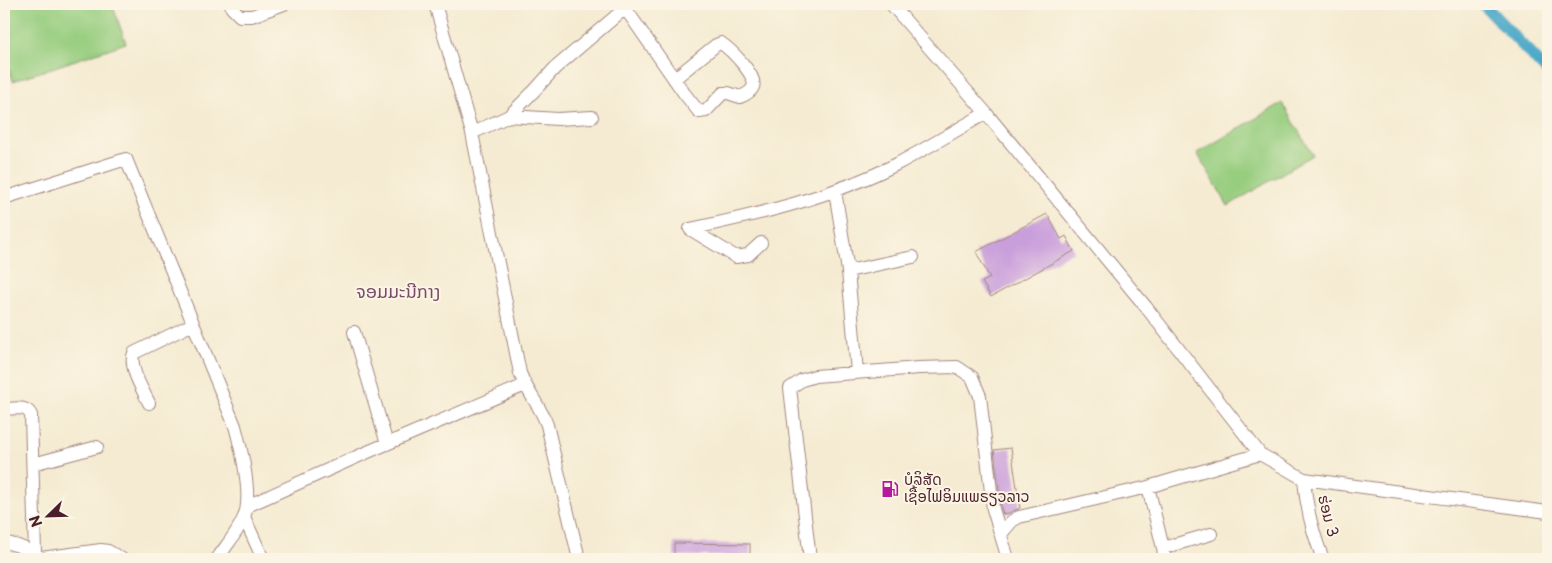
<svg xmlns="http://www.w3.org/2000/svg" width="1552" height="563" font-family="'Playpen Sans','Noto Sans Lao',sans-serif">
<rect width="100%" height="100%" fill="#fcf5e5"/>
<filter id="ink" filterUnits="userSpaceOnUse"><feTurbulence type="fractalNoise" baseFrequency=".02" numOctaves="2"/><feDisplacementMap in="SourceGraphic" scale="10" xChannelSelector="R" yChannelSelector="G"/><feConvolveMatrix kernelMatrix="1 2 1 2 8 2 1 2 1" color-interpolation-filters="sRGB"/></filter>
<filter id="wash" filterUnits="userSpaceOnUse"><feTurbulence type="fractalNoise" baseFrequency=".0096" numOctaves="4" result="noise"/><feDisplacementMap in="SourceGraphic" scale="20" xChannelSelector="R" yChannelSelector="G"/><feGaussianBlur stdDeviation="1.12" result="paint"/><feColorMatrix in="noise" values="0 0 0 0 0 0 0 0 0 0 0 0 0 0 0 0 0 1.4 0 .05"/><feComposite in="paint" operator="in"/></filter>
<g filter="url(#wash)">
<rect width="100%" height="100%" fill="#f5ebd2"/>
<path fill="#97cd7f" stroke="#707655" d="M4 4H112L126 43 13 81 4 53Z
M1282 103 1313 155 1228 206 1197 153Z"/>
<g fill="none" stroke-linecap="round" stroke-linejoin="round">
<path stroke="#49a7c8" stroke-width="12" d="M1483 4 1548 72"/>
</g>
<g id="blocks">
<path fill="#c99fdb" d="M1047 214 1061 239 1066 236 1074 251 991 297 982 282 990 278 976 252Z
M1011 448 1020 508 1009 513 1003 514 1001 507 994 450Z
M674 543 750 544V556H674Z"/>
</g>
</g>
<g filter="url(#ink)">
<use href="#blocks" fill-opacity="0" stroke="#a0857e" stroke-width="1"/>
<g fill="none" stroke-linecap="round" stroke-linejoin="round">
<g stroke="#a0857e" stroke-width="14">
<path id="minor" d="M231 4 232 8 240 16H252L284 4
M435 4 472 133 520 373C527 392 541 407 547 425L579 559
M891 4 986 113 1146 307 1260 454 1304 479 1548 512
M625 8 684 93 699 112 706 111 723 93H728L740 97C745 95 751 92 753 87 758 76 730 49 721 43L716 45 674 79
M509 116 558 119 592 117
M472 133 509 116 535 90 555 68 630 4
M835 191 848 271 857 372
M4 198 126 159 235 426C241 448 253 496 244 517 238 532 226 546 217 559
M690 229C761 214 832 197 897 164 927 148 957 130 986 113
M690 229 736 257 748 255 761 243
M848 271 913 257
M354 332 387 444
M149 403C143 390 128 367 134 353L193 324
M4 409C13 409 27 405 31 415L35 553
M33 464 97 447
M1304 479C1306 507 1313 534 1323 559
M1148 487 1163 548 1165 559
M247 506 370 451 525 385
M244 517 263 559
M1001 534 1012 521 1019 517 1148 487 1260 454
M4 542C17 545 31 550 41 558L101 550 108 551 122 559
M1163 548 1211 534
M810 559 790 388 802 380 815 376 919 368 957 367 972 377 980 396 993 509 1008 559"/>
</g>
<use href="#minor" stroke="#fff" stroke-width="12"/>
</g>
</g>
<defs>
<g id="fuel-bare" transform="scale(1.35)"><path d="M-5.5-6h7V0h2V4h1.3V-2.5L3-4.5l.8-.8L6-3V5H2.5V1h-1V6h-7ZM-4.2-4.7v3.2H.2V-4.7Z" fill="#b5179e" stroke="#fcf5e5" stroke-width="2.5" paint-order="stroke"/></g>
</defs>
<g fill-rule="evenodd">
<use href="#fuel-bare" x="890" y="489"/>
</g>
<g text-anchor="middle" stroke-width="4" stroke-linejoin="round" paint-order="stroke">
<g font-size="15" fill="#4a1f2b" stroke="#fcf5e5" text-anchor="start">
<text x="904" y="485">ບໍລິສັດ<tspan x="904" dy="17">ເຊື້ອໄຟອິມແພຣຽວລາວ</tspan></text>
</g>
<g font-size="15" fill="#4a1f2b" stroke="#fcf5e5">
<text transform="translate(1328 516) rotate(76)" y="5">ຮ່ອມ 3</text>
</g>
<g font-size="18" fill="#764c69" stroke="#fcf5e5">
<text x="398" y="298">ຈອມມະນີກາງ</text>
</g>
</g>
<rect width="1552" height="563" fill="none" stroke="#fcf5e5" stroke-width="20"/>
<g transform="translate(48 516) rotate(247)" stroke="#fcf5e5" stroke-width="4" paint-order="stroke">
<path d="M0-4L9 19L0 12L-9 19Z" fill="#4a1f2b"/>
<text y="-8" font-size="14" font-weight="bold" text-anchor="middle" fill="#4a1f2b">N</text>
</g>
</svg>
